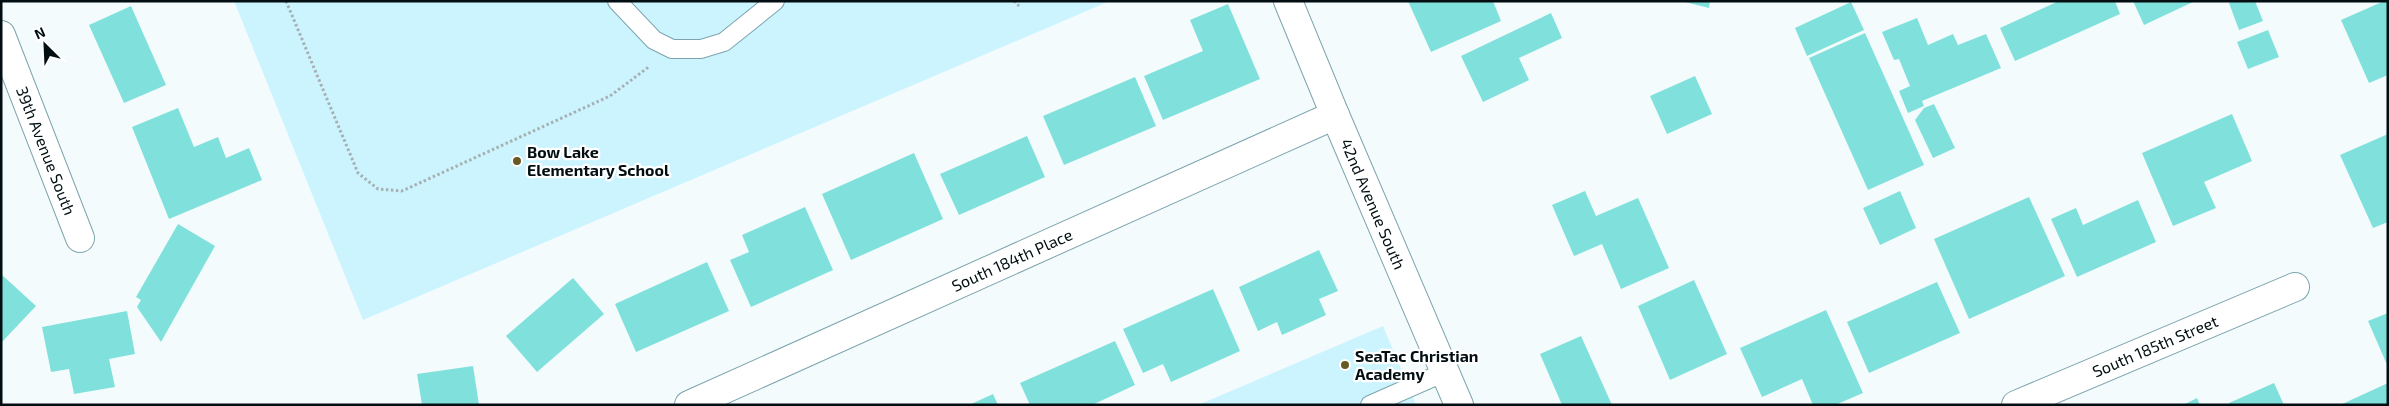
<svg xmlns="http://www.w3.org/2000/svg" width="2389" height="406" font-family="'Exo 2',sans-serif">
<rect width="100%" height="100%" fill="#f3fbfd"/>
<path fill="#ccf4ff" d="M234 1H1110L363 320Z
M1383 326 1416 405H1198Z"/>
<path fill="#80e1dc" d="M1408 1H1493L1501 21 1431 52Z
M1681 1H1710L1709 8Z
M2059 1H2115L2120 14 2015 61 2000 28Z
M2133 1H2195L2144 25Z
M2234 1H2255L2263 21 2239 30 2229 3Z
M2384 1H2388V75L2369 83 2341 20Z
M1851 2 1864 30 1807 56 1795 28Z
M1228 4 1260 79 1163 120 1144 76 1203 51 1190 20Z
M131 6 166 85 124 103 89 25Z
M1551 13 1562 38 1519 58 1529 80 1483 102 1461 56Z
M1917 18 1928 45 1953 34 1958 45 1986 34 2001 68 1922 101 1924 106 1908 113 1899 91 1910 86 1899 59 1894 60 1882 32Z
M2268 30 2279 57 2248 69 2237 42Z
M1865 33 1924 165 1868 190 1809 58Z
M1695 76 1712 114 1667 134 1650 96Z
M1135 77 1156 126 1064 165 1043 116Z
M1934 104 1955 148 1933 158 1915 120 1924 108Z
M178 108 194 147 218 137 226 158 249 148 262 180 169 219 132 127Z
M2232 114 2252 161 2204 182 2216 208 2173 226 2142 153Z
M2388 134V222L2373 228 2340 155Z
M1027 136 1045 177 959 215 940 174Z
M914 153 943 219 851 260 822 194Z
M1585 191 1596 216 1638 198 1669 268 1621 289 1602 244 1574 256 1552 205Z
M1900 191 1916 228 1880 245 1863 208Z
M2029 197 2065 276 1969 319 1934 239Z
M2138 200 2156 242 2077 277 2051 219 2076 208 2083 225Z
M805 207 833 270 751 307 730 260 749 252 742 235Z
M178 224 215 246 161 342 137 307 141 300 136 297Z
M1319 250 1338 291 1319 299 1326 315 1282 335 1277 322 1258 331 1239 287Z
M707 262 729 311 636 352 615 304Z
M1 274 36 306 1 343Z
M573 278 604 314 537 372 506 336Z
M1694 280 1727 354 1670 380 1638 306Z
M1937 282 1960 333 1869 373 1847 322Z
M1213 289 1240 351 1171 382 1163 364 1143 373 1123 329Z
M1826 310 1863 393 1835 405H1813L1802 379 1762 397 1740 348Z
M127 311 135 354 109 359 115 387 74 394 69 369 51 372 42 327Z
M2388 313V367L2368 321Z
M1581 336 1612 405H1562L1540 354Z
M1115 341 1135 385 1092 405H1030L1020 383Z
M473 366 479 405H422L417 374Z
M2274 383 2284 405H2229V403Z
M2388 383V405H2340Z
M993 394 998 405H969Z
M2197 398 2200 405H2183Z"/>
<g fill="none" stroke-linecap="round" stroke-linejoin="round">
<g stroke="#7da4ae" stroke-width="20">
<path id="lane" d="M617 1 654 40 672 49H701L724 42 775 1
M1370 405 1445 372"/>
</g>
<g stroke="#7da4ae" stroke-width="30">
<g id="street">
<path id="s1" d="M1288 1 1335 115 1459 405"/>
<path id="s2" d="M1 35 80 238"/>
<path id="s3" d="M689 405 1335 115"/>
<path id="s4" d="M2016 405 2295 287"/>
</g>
</g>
<path stroke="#a6b0b2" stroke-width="3" stroke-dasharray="2.5 2.5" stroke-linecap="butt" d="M286 1 358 173 378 189 402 191 610 96 650 66
M1014 1 1019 6"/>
<use href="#lane" stroke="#fff" stroke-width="18"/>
<use href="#street" stroke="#fff" stroke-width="28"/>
</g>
<g fill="#675a26" stroke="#fff" stroke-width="2">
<circle cx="517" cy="161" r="5"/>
<circle cx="1345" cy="365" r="5"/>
</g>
<g text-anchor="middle" stroke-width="4.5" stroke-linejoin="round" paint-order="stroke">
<g font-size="16" fill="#020e11" stroke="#fff">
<text dy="6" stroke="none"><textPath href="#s2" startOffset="124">39th Avenue South</textPath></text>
<text dy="6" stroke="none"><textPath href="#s1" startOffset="220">42nd Avenue South</textPath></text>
<text dy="6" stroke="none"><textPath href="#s3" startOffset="354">South 184th Place</textPath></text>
<text dy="6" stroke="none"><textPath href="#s4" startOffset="151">South 185th Street</textPath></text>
</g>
<g font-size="16" font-weight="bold" fill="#020e11" stroke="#fff" text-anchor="start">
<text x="527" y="158">Bow Lake<tspan x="527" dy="18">Elementary School</tspan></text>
<text x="1355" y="362">SeaTac Christian<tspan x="1355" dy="18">Academy</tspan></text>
</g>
</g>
<rect width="2389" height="406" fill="none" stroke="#020e11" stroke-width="5"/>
<g transform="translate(45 45) rotate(336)" stroke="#ffffff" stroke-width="4" paint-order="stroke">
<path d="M0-4L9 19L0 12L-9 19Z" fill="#020e11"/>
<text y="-8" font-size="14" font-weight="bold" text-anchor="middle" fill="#020e11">N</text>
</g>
</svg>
